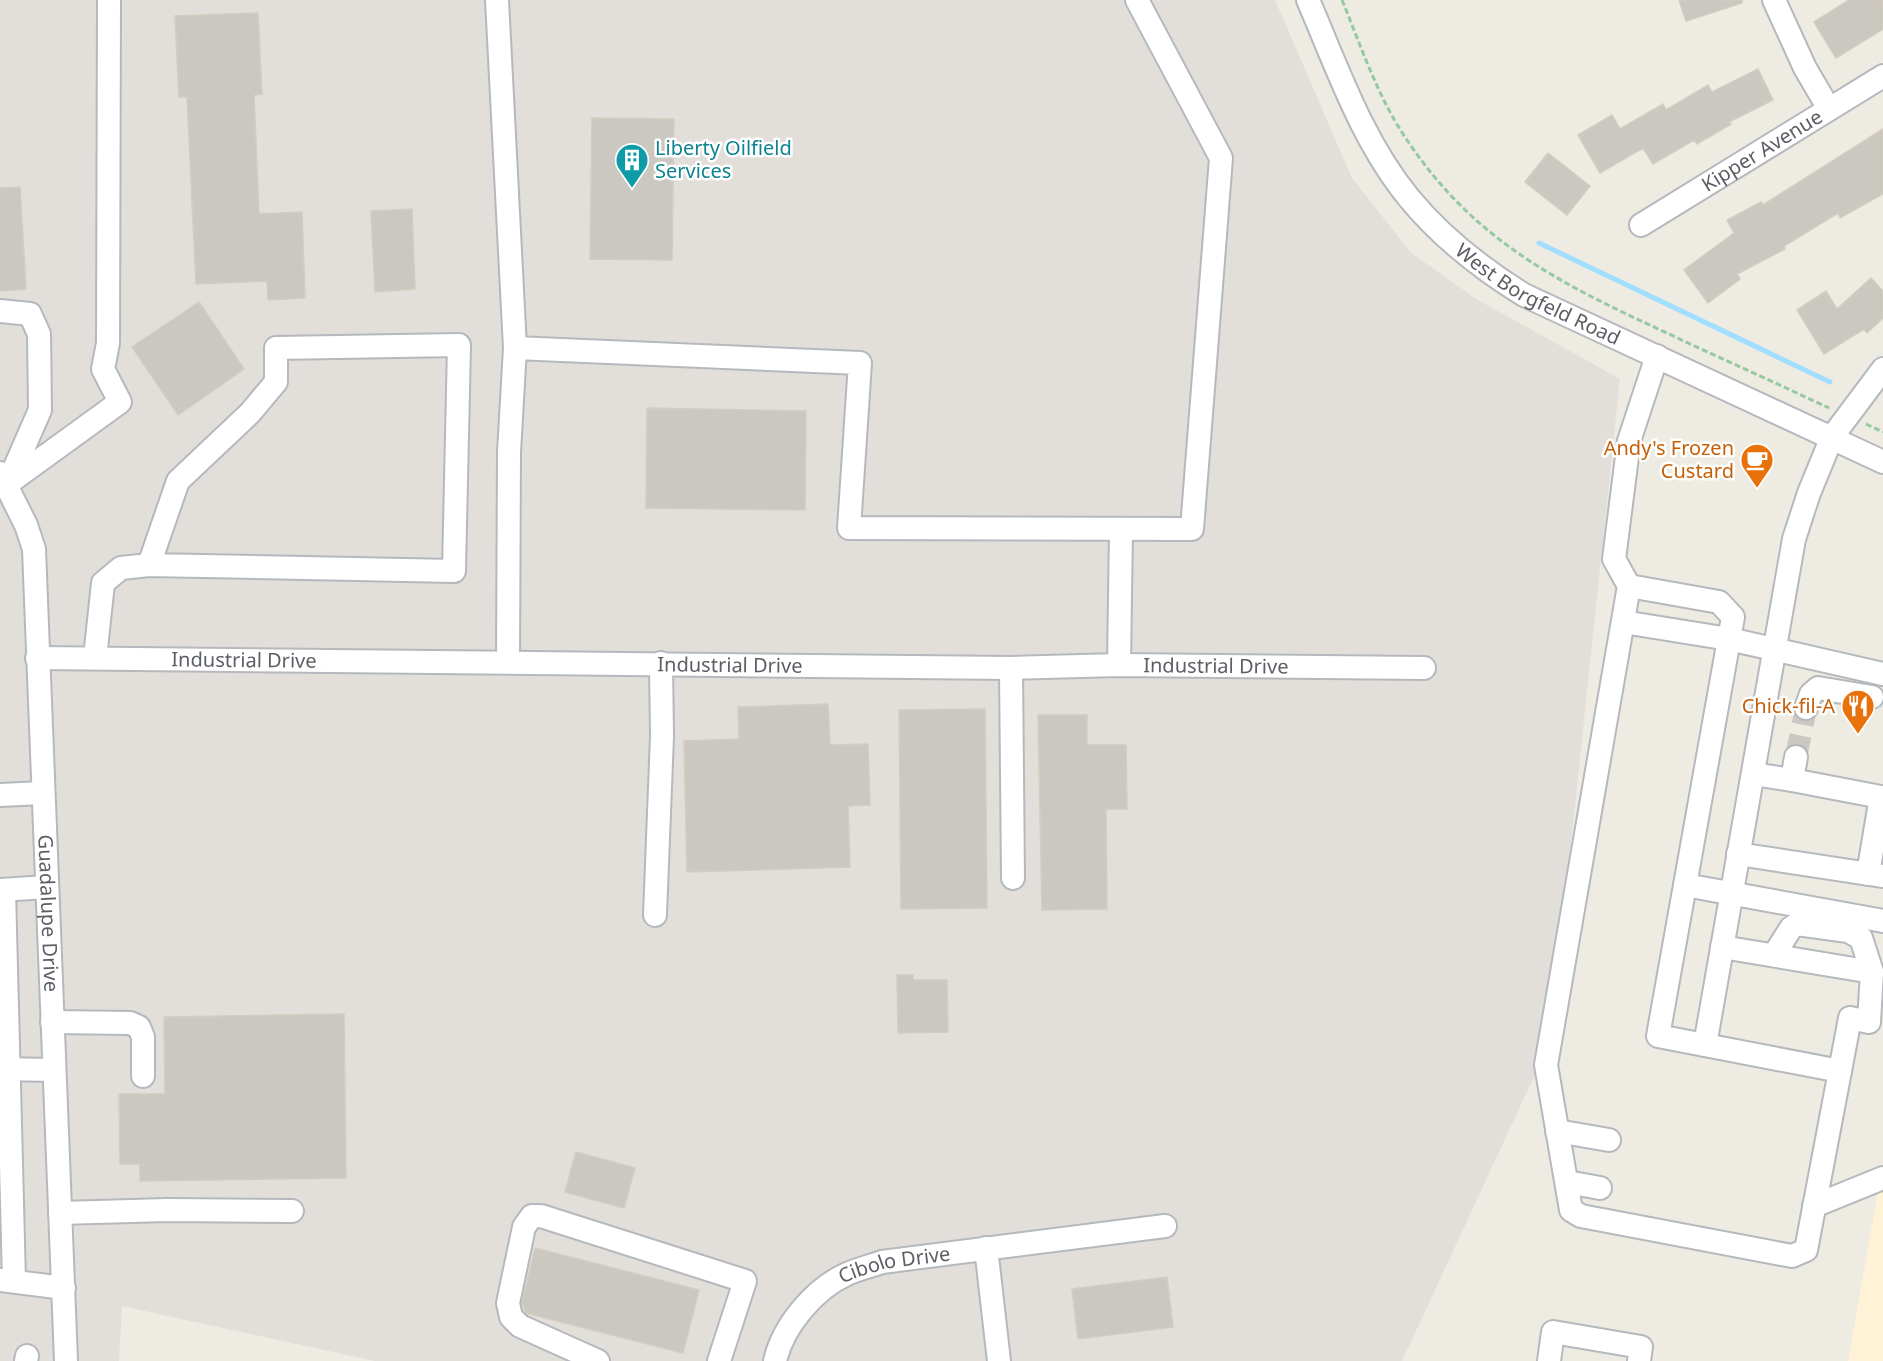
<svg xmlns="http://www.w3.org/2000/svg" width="1883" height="1361" font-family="'Noto Sans',sans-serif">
<rect width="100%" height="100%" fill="#eeebe2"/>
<path fill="#fff2d6" d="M1883 1163V1361H1848Z"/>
<path fill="#e2deda" d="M0 0H1275L1352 178 1411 253 1478 300 1620 379 1550 1042 1402 1361H375L122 1306 119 1361H0Z"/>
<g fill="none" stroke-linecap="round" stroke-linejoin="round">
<path stroke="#a1deff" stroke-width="5" d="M1539 243 1830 382"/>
</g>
<path fill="#cbc7c1" stroke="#d3ccc0" stroke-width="1.5" d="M1679 0H1742V3L1686 21Z
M1849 0H1883V29L1836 58 1814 22Z
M258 13 262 94 254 95 259 214 302 212 305 298 268 300 267 281 196 284 187 97H179L175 16Z
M1758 69 1773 100 1729 122 1731 124 1697 144 1694 140 1653 164 1643 148 1600 173 1578 135 1612 115 1620 129 1663 104 1666 110 1708 85 1712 92Z
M592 118 674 119 672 260 590 259Z
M1883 129V194L1840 218 1838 213 1784 246 1785 249 1737 274 1740 279 1708 303 1684 270 1734 233 1727 220 1761 202 1763 205Z
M1548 153 1590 186 1567 215 1525 182Z
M20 187 26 289 0 291V188Z
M412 209 415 289 375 292 371 211Z
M1871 278 1883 291V318L1867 333 1864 329 1824 354 1797 310 1826 291 1837 309Z
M199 302 244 369 178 415 132 347Z
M647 408 806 411 805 510 646 508Z
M828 704 830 745 868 744 870 805 848 806 850 867 687 872 684 741 739 739 738 707Z
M985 709 987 908 901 909 899 710Z
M1038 715H1087V745H1126L1127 809H1106L1107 909 1042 910Z
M897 975H913V980H947L948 1032 898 1033Z
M344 1014 346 1178 140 1181V1164H120L119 1094H165L164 1017Z
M576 1152 635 1168 624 1208 565 1192Z
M535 1248 699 1290 683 1353 526 1313 522 1303Z
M1167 1277 1173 1327 1078 1339 1072 1289Z"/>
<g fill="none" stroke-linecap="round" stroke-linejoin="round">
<path stroke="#c9c8c2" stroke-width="22" stroke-dasharray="22 11" stroke-linecap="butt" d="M1796 757 1806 708"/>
<g stroke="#b5b9bd" stroke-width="26">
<g id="minor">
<path d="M497 0 515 348"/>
<path id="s1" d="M1308 0C1337 67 1362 141 1409 198 1441 237 1482 269 1524 295L1883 462"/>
<path d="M1774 0 1805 68 1829 109"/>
<path id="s2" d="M1641 225 1883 76"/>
<path d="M0 311 30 314 39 334 40 410 8 483"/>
<path id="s3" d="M0 473 26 525 34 549 66 1361"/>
<path d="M7 484 120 402 103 369 108 343 109 0"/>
<path d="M1629 586 1719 602 1733 617 1658 1036 1840 1071 1806 1250 1792 1256 1581 1216 1571 1210 1546 1065 1629 586 1614 559 1629 441 1657 356"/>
<path d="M1623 622 1729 639 1883 674"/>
<path id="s4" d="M37 658 1011 668 1119 665 1424 668"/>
<path d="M95 658 103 583 121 568 149 565 454 571 459 345 276 348V382L250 413 178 481 149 565"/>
<path d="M508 661 509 452 515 348 860 363 849 528 1192 529 1221 158 1137 0"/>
<path d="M1119 665 1121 529"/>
<path d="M1011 668 1013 878"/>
<path d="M1806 708 1811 694 1818 688 1872 697"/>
<path d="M1753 774 1792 780 1796 757"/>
<path d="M1792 780 1881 797 1868 874"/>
<path d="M0 795 43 793"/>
<path d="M1738 854 1882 876"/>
<path d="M1685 885 1883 921"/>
<path d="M0 890 47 887"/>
<path d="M4 890 14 1281"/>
<path d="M655 915 662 736 661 663"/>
<path d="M1722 947 1872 972 1869 1022 1850 1018 1840 1071"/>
<path d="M1774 955 1791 928 1797 924 1848 931 1861 938 1872 972"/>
<path d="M52 1022 130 1023 139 1027 143 1037V1076"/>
<path d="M1705 1045 1794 539 1809 493 1832 437 1883 369"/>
<path d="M0 1069 54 1070"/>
<path d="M1557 1131 1609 1140"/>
<path d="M1567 1182 1600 1188"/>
<path d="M1814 1206 1883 1178"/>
<path d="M60 1213 167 1210 292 1211"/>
<path d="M986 1248 999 1361"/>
<path d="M0 1280 64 1288"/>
<path d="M26 1361 27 1356"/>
<path d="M598 1361 520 1326 511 1317 508 1303 524 1227 532 1216H541L745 1281 719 1361"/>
<path id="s5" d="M775 1361C783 1326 814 1289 847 1274 858 1269 871 1266 882 1262L1165 1226"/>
<path d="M1549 1361 1553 1332 1641 1347 1639 1361"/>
</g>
</g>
<path stroke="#96c9a0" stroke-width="3" stroke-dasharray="6 3" stroke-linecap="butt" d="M1342 0C1361 46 1378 98 1407 140 1475 242 1561 284 1669 334 1722 359 1776 383 1829 408
M1866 424 1883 432"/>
<use href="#minor" stroke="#fff" stroke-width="22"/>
</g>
<defs>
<g id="building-pin" transform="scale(1.725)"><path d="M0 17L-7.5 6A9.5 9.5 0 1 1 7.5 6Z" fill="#0f9aa8" stroke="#fff"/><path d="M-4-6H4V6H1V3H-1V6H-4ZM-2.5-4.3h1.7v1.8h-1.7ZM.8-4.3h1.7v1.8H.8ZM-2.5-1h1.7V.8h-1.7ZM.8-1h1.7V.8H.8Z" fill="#fff"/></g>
<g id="cafe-pin" transform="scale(1.725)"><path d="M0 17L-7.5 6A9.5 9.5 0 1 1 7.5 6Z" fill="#e8710a" stroke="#fff"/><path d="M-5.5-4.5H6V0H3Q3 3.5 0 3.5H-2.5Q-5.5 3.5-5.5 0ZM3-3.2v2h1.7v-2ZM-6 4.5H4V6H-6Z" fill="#fff"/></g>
<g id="restaurant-pin" transform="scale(1.725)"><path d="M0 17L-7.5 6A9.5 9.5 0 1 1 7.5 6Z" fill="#e8710a" stroke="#fff"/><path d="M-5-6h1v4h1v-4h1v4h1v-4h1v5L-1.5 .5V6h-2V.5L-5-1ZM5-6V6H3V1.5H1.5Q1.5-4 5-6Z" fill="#fff"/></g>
</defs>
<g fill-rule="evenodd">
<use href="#building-pin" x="632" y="160"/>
<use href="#cafe-pin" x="1757" y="460"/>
<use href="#restaurant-pin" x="1858" y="706"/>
</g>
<g text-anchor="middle" stroke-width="5" stroke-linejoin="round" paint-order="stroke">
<g font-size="20" fill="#0d838f" stroke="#fff" text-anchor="start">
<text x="655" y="155">Liberty Oilfield<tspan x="655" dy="23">Services</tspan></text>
</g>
<g font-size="20" fill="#5b5f64" stroke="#fff">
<text dy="7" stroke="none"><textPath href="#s2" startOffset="142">Kipper Avenue</textPath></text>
<text dy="7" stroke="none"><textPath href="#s1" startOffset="386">West Borgfeld Road</textPath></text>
<text dy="7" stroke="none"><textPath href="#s4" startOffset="207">Industrial Drive</textPath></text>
<text dy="7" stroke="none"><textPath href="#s4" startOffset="693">Industrial Drive</textPath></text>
<text dy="7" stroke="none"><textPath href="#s4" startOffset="1179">Industrial Drive</textPath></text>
<text dy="7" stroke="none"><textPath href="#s3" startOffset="448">Guadalupe Drive</textPath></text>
<text dy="7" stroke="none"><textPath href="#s5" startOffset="165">Cibolo Drive</textPath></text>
</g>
<g font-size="20" fill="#c56008" stroke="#fff" text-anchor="end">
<text x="1734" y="455">Andy's Frozen<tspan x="1734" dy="23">Custard</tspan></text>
<text x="1835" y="713">Chick-fil-A</text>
</g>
</g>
</svg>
